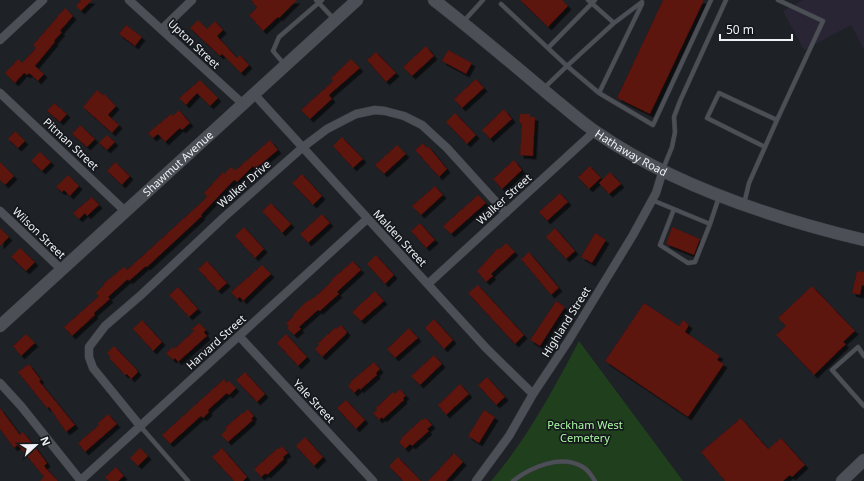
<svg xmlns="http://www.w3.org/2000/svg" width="864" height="481" font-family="'Noto Sans',sans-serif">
<defs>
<filter id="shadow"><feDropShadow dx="3.5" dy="3.5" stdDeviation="0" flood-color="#0009"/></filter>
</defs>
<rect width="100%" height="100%" fill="#1e2126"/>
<path fill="#292535" d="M803 0H864V49L851 25 804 50 783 11Z"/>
<path fill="#203f1d" d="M579 341 683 481H491C527 439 553 390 579 341Z"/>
<path fill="#5b120b" filter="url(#shadow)" d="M81 0H92L81 11 76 6Z
M251 0H297L279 18 278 17 263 31 249 15 257 8Z
M520 0H562L568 6 548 27Z
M663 0H704L650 114 617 98Z
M65 8 73 16 60 31 62 32 54 41 55 42 35 66 44 74 38 81 29 73 27 75 24 73 15 83 5 73 18 59 22 63 36 48 33 45Z
M198 20 207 29 215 21 223 30 217 36 237 58 240 55 249 65 241 73 222 54 220 56 190 28Z
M126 25 142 37 135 46 119 34Z
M426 46 434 56 412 76 403 67Z
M448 50 472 63 466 74 442 61Z
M376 52 396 73 386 82 367 60Z
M351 59 360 68 329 95 332 99 310 119 301 110 333 81 331 78Z
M476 79 484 88 462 108 454 99Z
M200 80 218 98 210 106 197 93 186 105 179 98Z
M97 90 103 95 104 94 116 106 108 115 119 125 112 133 83 107Z
M54 103 67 114 60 122 47 111Z
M504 109 512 119 490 139 482 130Z
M179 110 190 123 182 130 180 128 165 142 158 134 153 138 148 133 171 114 173 116Z
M455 113 476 135 467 144 446 122Z
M520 114H530V117H535L533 156 520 155 522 123H519Z
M80 125 95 139 87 147 72 134Z
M15 131 25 141 18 148 8 139Z
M107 135 115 142 107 150 99 143Z
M342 137 363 159 353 168 333 146Z
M270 140 278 150 255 169 253 166 237 182 234 180 201 215 202 216 147 267 146 266 129 281 128 279 108 297 110 299 94 313 95 315 72 336 64 327 99 296 96 293 104 285 103 284 124 267 127 270 205 199 207 196 204 193 223 172 224 174 231 167 234 170 237 169Z
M423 143 427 148 428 146 447 169 439 177 415 150Z
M397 145 406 154 384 174 375 165Z
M40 152 51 162 42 171 31 161Z
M514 160 522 170 502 189 493 179Z
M0 162 14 176 5 185 0 180Z
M115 162 130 176 122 185 107 171Z
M590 166 601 178 589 189 578 177Z
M610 172 621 184 609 194 599 183Z
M302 174 322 196 313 205 292 183Z
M68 175 79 186 70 196 64 190 62 192 56 187Z
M435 186 443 195 421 215 412 206Z
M560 193 568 202 547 221 539 212Z
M478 195 486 203 451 234 443 226Z
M92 197 99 205 87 216 85 213 79 219 73 213Z
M271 203 291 224 282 233 262 211Z
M322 214 330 223 308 243 300 234Z
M420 223 435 240 426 248 411 231Z
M244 227 264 249 255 258 235 236Z
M672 227 700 239 694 255 666 244Z
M0 228 9 237 0 246Z
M555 228 575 251 566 259 546 237Z
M595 233 606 240 592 263 581 257Z
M506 243 515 252 491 274 493 276 486 282 477 271 498 248 500 249Z
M20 248 35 262 26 271 11 257Z
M529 252 559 288 551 295 521 259Z
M376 255 394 275 385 284 367 264Z
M207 261 227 283 218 291 198 269Z
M353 261 361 270 337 292 339 294 332 300 320 311 318 310 299 327 301 329 294 335 287 328 289 326 286 323 294 316 293 315 306 302 315 297 332 281 331 280Z
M262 265 271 274 243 301 240 297 237 299 231 292Z
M857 271 864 272V286L862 285 860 295 852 293Z
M478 285 524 335 515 344 468 293Z
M812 286 855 331 843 342 846 344 814 375 776 335 786 326 778 318Z
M178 287 198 309 189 317 169 295Z
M375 291 384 301 361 321 352 312Z
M556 301 565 307 540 346 530 340Z
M644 303 679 326 683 320 689 325 685 332 720 356 717 360 724 364 688 417 605 361Z
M434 319 453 340 444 349 425 328Z
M142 320 162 342 153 351 133 329Z
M199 323 206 330 204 332 207 336 178 362 175 358 173 360 166 353 173 347 174 349 194 331 192 329Z
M341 325 347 332 345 335 322 357 315 349 319 345 318 343 335 328 336 329Z
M409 328 418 338 395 358 387 349Z
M26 334 35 343 21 356 13 346Z
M286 334 307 357 298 366 277 343Z
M114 346 136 369 138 372 131 379 127 374 125 375 109 358 111 357 107 353Z
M434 355 442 364 420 385 411 376Z
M374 362 380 369 376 373 377 375 360 390 359 388 354 393 348 386 351 383 350 382Z
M29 364 41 380 39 381 75 425 66 432 49 407 47 408 18 372Z
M245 372 265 394 257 402 236 380Z
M487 377 505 397 496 405 478 385Z
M224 379 226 383 229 381 236 388 229 395 227 393 208 410 209 412 203 418 201 416 170 444 162 435Z
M460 384 469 394 446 415 438 405Z
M400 389 406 396 403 398 404 400 383 419 382 417 379 420 373 413 377 410 376 408 393 392 395 394Z
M346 400 365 420 356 429 337 408Z
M0 408 20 435 23 432 33 444 47 463 44 466 58 481H40L44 477 18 445 14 448 0 429Z
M248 409 254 416 251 419 253 420 228 442 221 435 227 429 225 428 242 413 243 414Z
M484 410 495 417 479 443 468 436Z
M108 414 117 424 85 452 78 443 99 425 98 423Z
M426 418 432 425 427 429 429 431 412 446 410 444 405 449 399 442 402 439 401 438 422 419 423 420Z
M741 418 768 449 781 438 805 465 792 477 790 475 783 481H725L701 452Z
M305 437 323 457 314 466 296 446Z
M282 446 288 453 283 457 284 459 267 475 266 473 261 477 254 469 278 448 279 449Z
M140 448 148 456 138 466 130 458Z
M222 448 247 477 243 481H234L212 457Z
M454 453 463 462 446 481H428Z
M398 457 421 481H403L389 466Z
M116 467 124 476 118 481H109L105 477Z"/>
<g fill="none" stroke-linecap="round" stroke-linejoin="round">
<g stroke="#3b3d42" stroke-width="5">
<path id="lane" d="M316 0 335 20
M588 0 614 23
M501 4 567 66 614 23 642 2
M463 22 483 0
M548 48 595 0
M284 64 273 51 279 37 322 0
M543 89 567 66 599 93 642 4
M599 93 653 125 711 0
M777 120 823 21 778 0
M663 169 672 147 675 132 674 117 680 101 726 0
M652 200 710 224 719 197
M744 204 749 183 777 120 719 93 707 118 765 147
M674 209 660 245 688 263 695 262 710 224
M864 356 858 347 832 370 864 406
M141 427 188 481
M513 481C531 467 561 454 583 467 588 470 592 476 595 481"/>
</g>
<g stroke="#3b3d42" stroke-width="9">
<path id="street" d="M129 0 243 104
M162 29 192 0
M0 40 43 0
M0 93 126 212
M254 94 486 348 533 394
M0 211 62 270
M428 284 595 131
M239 336 373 481
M0 383 21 406 81 481
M141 427 93 368 89 357V347L105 326 141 295 223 218 303 147 327 129 356 114 375 110 385 111 404 116 422 125 447 148 506 213
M80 481 367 219
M476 481 509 436 533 394 569 340 633 235 656 193 663 170"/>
</g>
<g stroke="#3b3d42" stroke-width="13">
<g id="secondary">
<path id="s1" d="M434 0C474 31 514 65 553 98 567 109 581 122 596 132 674 186 772 218 864 240"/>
<path id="s2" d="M0 326 357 0"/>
<path d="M842 481 864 460"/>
</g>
</g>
<use href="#lane" stroke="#4c5056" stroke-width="4"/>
<use href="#street" stroke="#4c5056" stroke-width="8"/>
<use href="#secondary" stroke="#4c5056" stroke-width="12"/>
</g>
<g text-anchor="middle" stroke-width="3.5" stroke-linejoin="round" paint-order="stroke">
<g font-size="11" fill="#eff1f5" stroke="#15181c">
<text transform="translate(194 44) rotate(43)" y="4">Upton Street</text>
<text transform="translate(71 144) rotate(43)" y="4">Pitman Street</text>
<text dy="4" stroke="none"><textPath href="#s1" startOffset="250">Hathaway Road</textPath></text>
<text dy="4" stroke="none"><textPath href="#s2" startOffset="241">Shawmut Avenue</textPath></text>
<text transform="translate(244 184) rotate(-41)" y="4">Walker Drive</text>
<text transform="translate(504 199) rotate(-42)" y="4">Walker Street</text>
<text transform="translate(39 233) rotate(44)" y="4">Wilson Street</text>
<text transform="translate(400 238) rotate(47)" y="4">Malden Street</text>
<text transform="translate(566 322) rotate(-58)" y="4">Highland Street</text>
<text transform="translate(216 342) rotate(-42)" y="4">Harvard Street</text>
<text transform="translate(314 401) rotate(47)" y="4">Yale Street</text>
</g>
<g font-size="11" fill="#aaf7a2" stroke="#15181c">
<text x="585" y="429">Peckham West<tspan x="585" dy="13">Cemetery</tspan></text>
</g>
</g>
<g transform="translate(36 445) rotate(68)" stroke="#15181c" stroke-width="3" paint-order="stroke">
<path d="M0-3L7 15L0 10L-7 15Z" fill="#eff1f5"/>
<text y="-6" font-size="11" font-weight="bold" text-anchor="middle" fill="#eff1f5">N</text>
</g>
<path d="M720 34v6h72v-6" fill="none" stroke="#eff1f5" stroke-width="2"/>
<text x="726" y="34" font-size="12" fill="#eff1f5" stroke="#15181c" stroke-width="3" paint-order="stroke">50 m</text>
</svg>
